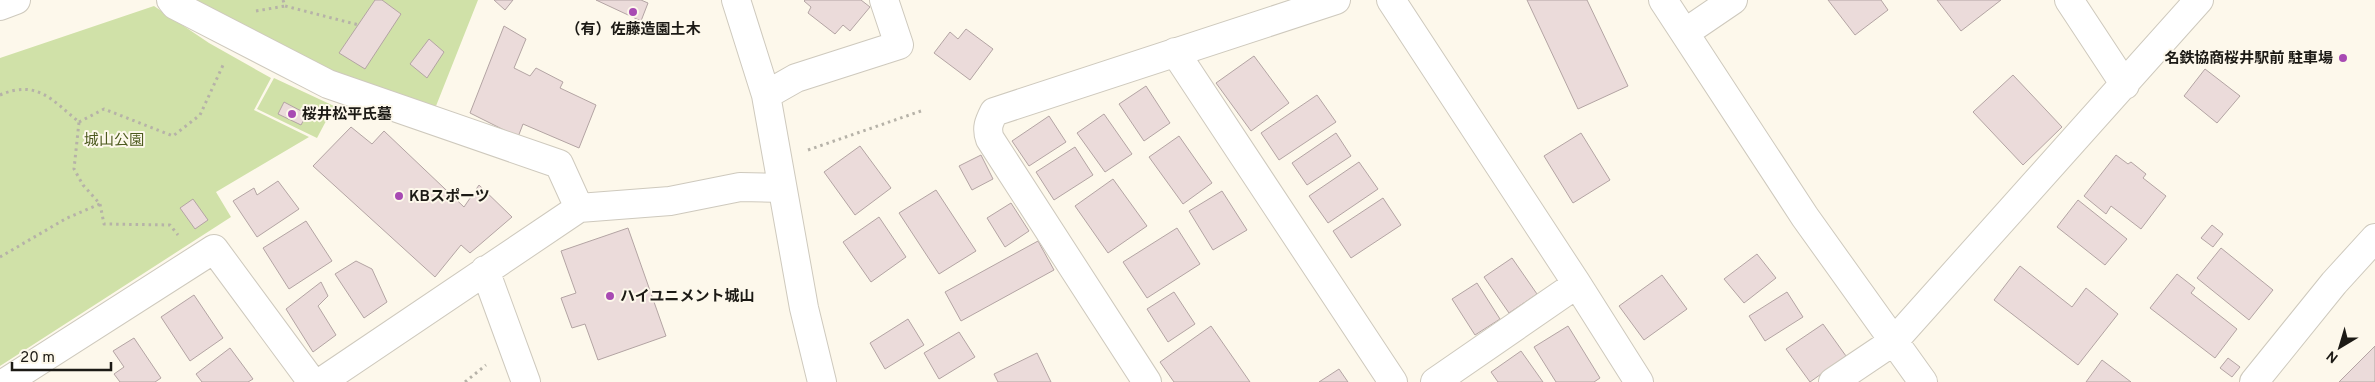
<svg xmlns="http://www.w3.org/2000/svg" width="2375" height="382" font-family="Overpass,'Noto Sans JP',sans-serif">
<rect width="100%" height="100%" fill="#fdf8eb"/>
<path fill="#d0e1a8" d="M195 0H478L436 106 341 79Z
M154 6 209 43 271 78 254 110 309 137 216 192 231 217 0 366V58Z
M274 78 334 106 317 138 257 109Z"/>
<path fill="#ebdbda" stroke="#b3a4a3" d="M375 0H382L401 14 365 69 339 53Z
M494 0H513L505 10Z
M596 0H641L648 3 641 21Z
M805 0H861L870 7 850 31 843 25 835 34 808 13 811 7 804 1Z
M1527 0H1587L1628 86 1578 109Z
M1828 0H1881L1888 10 1855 35Z
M1937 0H2001L1961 31Z
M504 26 526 39 514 68 530 76 536 68 563 82 560 88 596 105 579 148 523 124 518 137 470 113Z
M966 29 993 49 970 80 934 53 950 32 958 39Z
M429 39 444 52 427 78 410 64Z
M1254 56 1289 103 1251 131 1216 83Z
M2205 69 2240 96 2217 123 2184 96Z
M2013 75 2062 127 2023 165 1973 112Z
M1146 86 1170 123 1144 141 1119 104Z
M1317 95 1336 122 1279 160 1261 133Z
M284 102 307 114 301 125 278 114Z
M1104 114 1132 154 1105 172 1077 133Z
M1049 116 1066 142 1029 166 1012 141Z
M351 127 372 144 384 131 464 207 479 185 512 217 470 253 461 245 435 277 313 166Z
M1336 133 1351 156 1307 185 1292 163Z
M1581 133 1610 180 1573 203 1544 156Z
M1179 136 1212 183 1183 204 1149 157Z
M860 146 891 188 855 215 824 172Z
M1075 147 1093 175 1054 200 1036 172Z
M981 155 993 179 972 190 959 166Z
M2116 155 2128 164 2131 162 2146 174 2143 178 2166 196 2141 229 2111 206 2106 214 2084 196Z
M1359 162 1378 189 1328 223 1309 196Z
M1113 179 1147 226 1108 253 1075 206Z
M278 181 299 209 257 237 233 201 254 188 257 195Z
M936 190 976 251 939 274 899 213Z
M1222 191 1247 230 1213 250 1189 211Z
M1383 198 1401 225 1351 258 1333 231Z
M193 199 208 220 195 229 180 208Z
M2078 200 2127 239 2105 265 2057 227Z
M1011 203 1029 231 1005 247 987 218Z
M879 217 906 257 871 282 843 242Z
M306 221 332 261 289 289 263 248Z
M2212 225 2223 234 2213 247 2201 238Z
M628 228 666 336 598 360 585 324 572 328 561 298 576 293 561 251Z
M1177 228 1200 264 1147 298 1123 262Z
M1038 241 1054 270 961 321 945 292Z
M2221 248 2273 290 2249 320 2197 278Z
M1757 254 1776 278 1744 303 1724 279Z
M1512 258 1537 294 1509 313 1484 277Z
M356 261 372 269 387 302 364 318 335 274Z
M2020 266 2072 307 2086 288 2118 314 2078 365 1994 300Z
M2177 274 2195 288 2191 293 2237 329 2215 358 2150 308Z
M1662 275 1687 309 1644 340 1619 306Z
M321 282 328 296 318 306 336 335 313 352 286 309Z
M1477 283 1500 319 1475 335 1452 299Z
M1174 292 1195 324 1168 342 1147 309Z
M1787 292 1803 317 1765 341 1749 316Z
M194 295 223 338 190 361 161 317Z
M908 319 924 345 885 369 870 343Z
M1823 324 1846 356 1810 382 1786 349Z
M1211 326 1250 382H1174L1160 362Z
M1568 326 1600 378 1594 382H1556L1534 347Z
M959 332 975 357 939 379 924 353Z
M134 338 161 378 155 382H120L114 374 124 367 113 351Z
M2375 346V382H2339Z
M230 348 253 379 248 382H202L196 374Z
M1521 351 1543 382H1498L1491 372Z
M1037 353 1051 382H998L994 374Z
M2228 358 2240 367 2232 377 2220 368Z
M2102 360 2131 382H2086Z
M1339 369 1348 382H1319Z"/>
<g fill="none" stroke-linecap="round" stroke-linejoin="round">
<g stroke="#cec9bd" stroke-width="30">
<path id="minor" d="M171 0 175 5 328 84 559 164 579 208
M736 0 766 95 804 308 822 382
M1391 0 1577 284 1435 382
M1663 0 1805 217 1923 382
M2069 0 2125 85
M1686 32 1733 0
M1175 52 1393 382
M766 95 796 78 899 45 884 0
M485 270 526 382
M1577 284 1639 382
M6 382 214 249 312 382
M321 382 579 208 670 201 740 187 782 188
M1147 382 990 139C986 128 989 122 994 112L1336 0
M1833 382 1894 341 2199 0
M2254 382 2334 283 2375 238"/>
</g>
<g stroke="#cec9bd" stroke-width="30">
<path id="major" d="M0 6 16 0"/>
</g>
<path stroke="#b6b2a8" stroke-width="3" stroke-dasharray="2.5 4" stroke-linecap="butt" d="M283 0 285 6 359 25
M256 11 285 6
M0 95C37 79 52 100 79 122
M79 122 104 109 173 136 200 115 224 63
M808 150 921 111
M100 204 104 224 170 225 178 235
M0 257 67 218 100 204 83 185 74 169 79 122
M465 382 486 365"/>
<use href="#minor" stroke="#fff" stroke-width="28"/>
<use href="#major" stroke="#fff" stroke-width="28"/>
</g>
<g fill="#a84ab3" stroke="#fdf8eb" stroke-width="2">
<circle cx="633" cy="12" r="5"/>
<circle cx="2343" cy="58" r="5"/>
<circle cx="292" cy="114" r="5"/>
<circle cx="399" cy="196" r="5"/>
<circle cx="610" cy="296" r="5"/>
</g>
<g text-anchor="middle" stroke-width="4" stroke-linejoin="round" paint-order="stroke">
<g font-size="15" font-weight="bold" fill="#1c1a15" stroke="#fdf8eb" text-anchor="start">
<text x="633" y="34" text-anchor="middle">（有）佐藤造園土木</text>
<text x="2333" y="63" text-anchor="end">名鉄協商桜井駅前 駐車場</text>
<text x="302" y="119">桜井松平氏墓</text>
<text x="409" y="201">KBスポーツ</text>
<text x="620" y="301">ハイユニメント城山</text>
</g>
<g font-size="15" fill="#4d5a1f" stroke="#fdf8eb">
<text x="114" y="145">城山公園</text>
</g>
</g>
<g transform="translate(2340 347) rotate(218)" stroke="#fdf8eb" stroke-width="4" paint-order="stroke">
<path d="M0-4L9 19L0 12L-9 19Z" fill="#1c1a15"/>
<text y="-8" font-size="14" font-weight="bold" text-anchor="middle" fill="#1c1a15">N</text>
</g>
<path d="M12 362v8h99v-8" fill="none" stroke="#1c1a15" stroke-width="2.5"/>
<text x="20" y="362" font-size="15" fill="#1c1a15" stroke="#fdf8eb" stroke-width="4" paint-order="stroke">20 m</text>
</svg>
